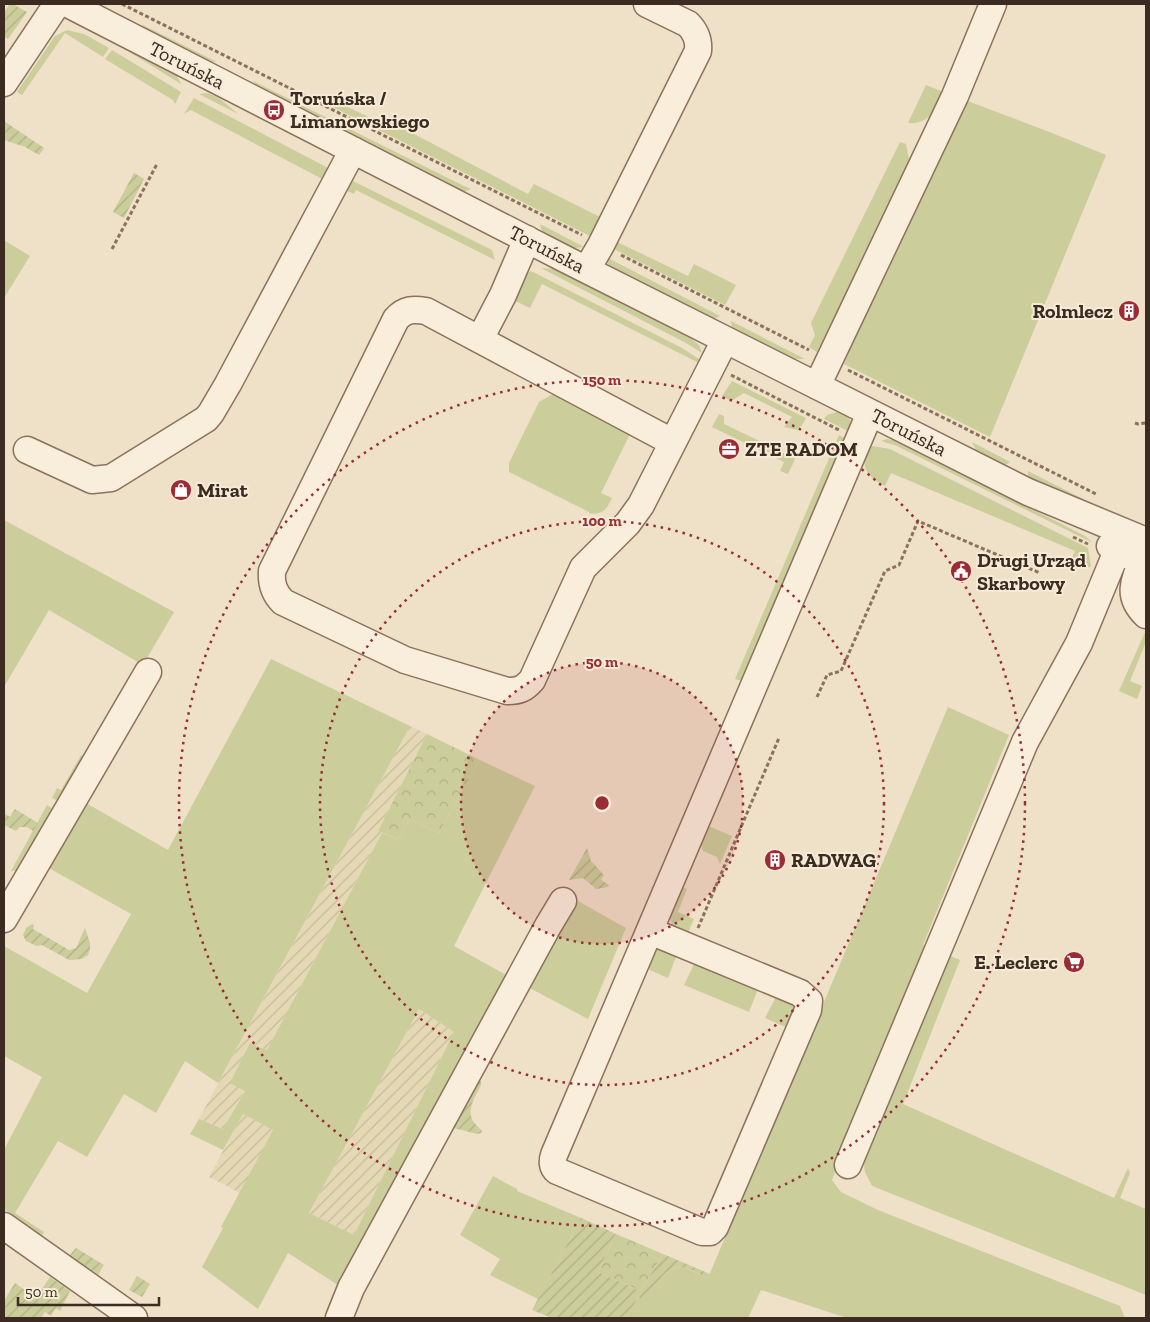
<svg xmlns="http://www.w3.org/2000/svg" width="1150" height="1322" font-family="'Zilla Slab',serif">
<defs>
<pattern id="farmland-furrows" width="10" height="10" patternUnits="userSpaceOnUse" patternTransform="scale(1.25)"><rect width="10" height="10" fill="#e5d9b5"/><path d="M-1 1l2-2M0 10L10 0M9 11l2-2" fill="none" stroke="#c5ba9b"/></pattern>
<pattern id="forest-crowns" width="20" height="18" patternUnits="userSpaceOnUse" patternTransform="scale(1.25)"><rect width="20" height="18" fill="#cbcd9b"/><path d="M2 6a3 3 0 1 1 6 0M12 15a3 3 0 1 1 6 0" fill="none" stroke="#afb085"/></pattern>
<pattern id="garden-furrows" width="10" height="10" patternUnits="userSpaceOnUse" patternTransform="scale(1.25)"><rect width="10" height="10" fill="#cbcd9b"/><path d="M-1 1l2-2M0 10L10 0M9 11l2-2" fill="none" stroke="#afb085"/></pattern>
</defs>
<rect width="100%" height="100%" fill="#efe0c8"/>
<path fill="url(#farmland-furrows)" d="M410 726 427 734 378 831 382 833 267 1050 250 1043 245 1090 223 1129 199 1119Z
M419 1009 454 1032 354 1235 309 1213Z
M243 1114 273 1130 240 1193 209 1177Z"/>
<path fill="#cbcd9b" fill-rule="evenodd" d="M143 25 217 62 206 61 142 28Z
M67 30 84 34 109 48 103 57 65 33 22 95 17 92 55 36Z
M118 45 174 73 177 76 181 84Z
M112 50 181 92 175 104 173 100 105 59Z
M253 81 464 186 471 189 463 192 259 88Z
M926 85 946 93C937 108 929 125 908 123Z
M208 93 219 98 238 114 199 94Z
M194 98 332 170 326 181 191 110 184 114Z
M333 100 377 121 380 116 528 194 534 184 604 219 594 238 329 105Z
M965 100 1052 133 1106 155 990 437 844 364 855 337 947 146Z
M900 142 906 144 909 159 902 182 817 352 809 347 815 335 811 323Z
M349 179 492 250 495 260 356 190 354 194 341 188Z
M540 224 584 247 574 248 542 232Z
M4 240 30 256 4 298Z
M613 240 688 276 694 264 736 285 725 305 610 247Z
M606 257 720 316 714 319 610 266 606 261Z
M541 268 554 269 688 336 699 345 702 353 686 343Z
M531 271 682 348 702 361 701 364 542 284 530 308 511 299 525 275Z
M731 321 805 359H797L788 356 732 328Z
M732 381 806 418 802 425 797 430 784 427 792 417 744 393 731 401 722 396Z
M551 395H559L630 434 601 493 612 498C607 509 602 516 589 513V512L509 472V463L539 402Z
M837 412C849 413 852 421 852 433L824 419 827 415Z
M719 414 724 416V424L786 454V444C802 451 794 461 788 474L780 471 784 462 712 427Z
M839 435 848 440 745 682 735 679Z
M887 439 899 441 1085 536 1093 543 897 446 881 441Z
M972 442 1010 462 1004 466 977 452Z
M872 446 890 449 1088 548 1091 567C1083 567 1076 571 1069 564L1075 551 891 473 885 486C868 478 855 462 872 446Z
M1028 471 1099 507 1146 528 1028 478Z
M4 520 174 612 143 665 49 610 4 687Z
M1146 630V642L1130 681 1142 686 1137 699 1119 691Z
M271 659 410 726 218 1083 185 1061 156 1113 124 1094 87 1157 58 1141 15 1213 44 1232 42 1236 4 1209V1150L42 1077 4 1056V946L87 993 131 914 47 867 79 799 168 850Z
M948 707 1009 735 923 945 929 947 854 1122 832 1180 841 1192 878 1210 1120 1306 1125 1318H847L761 1290 748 1318H627L638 1297 645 1299C654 1288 668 1263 685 1268 693 1271 700 1275 708 1278Z
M81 755 83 758 63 803 52 798 57 788 61 790Z
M480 760 535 786 454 946 508 976 331 1318 324 1317 332 1296 338 1285 288 1253 258 1309 202 1267 223 1228 221 1227 273 1130 243 1114 223 1150 190 1134 199 1119 223 1129 245 1091 230 1083 250 1043 267 1050 382 833 398 839 410 819 439 833ZM419 1009 454 1032 354 1235 309 1213Z
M47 805 57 812 19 871H11Z
M706 825 732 836 720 864 717 857 703 851 700 842Z
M681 886 687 889 678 912 694 919 686 937 674 928 668 914Z
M578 901 626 928 588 1019 526 986 553 936Z
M653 946 676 953V957L668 978 643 967Z
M945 954 960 960 903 1104 1114 1198 1128 1168 1130 1173 1120 1198 1146 1209V1295L872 1186 865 1172 863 1159Z
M695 962 758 989 749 1012 684 985Z
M776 997 797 1004 790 1029 765 1018Z
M493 1176 517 1189V1191L581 1218 538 1299 490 1275 500 1259 460 1235Z"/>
<path fill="url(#forest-crowns)" d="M427 734 480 760 439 833 410 819 398 839 378 831Z
M616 1234 663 1254 641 1291 598 1272Z"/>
<path fill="url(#garden-furrows)" d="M10 4H13L27 12 8 39 4 37V12Z
M4 121 44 148 39 155 25 147 4 140Z
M134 173 144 179 124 218 113 212Z
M15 809 38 823 33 831 27 827H20L16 831 4 825V813L10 817Z
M587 848 591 861 604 875 601 880 609 885 608 887 596 889 583 878 569 880Z
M32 924 34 925 33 929 69 950 76 948 85 928 90 943V949L88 955 82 959 69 960 42 945 37 946 26 941 23 935 26 928Z
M476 1077 481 1082V1085C476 1096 466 1109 473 1121 475 1125 480 1128 482 1131L481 1133 477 1134 450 1127Z
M581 1218 616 1234 598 1272 641 1291 663 1254 710 1274 708 1278C700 1275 693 1270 685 1268 667 1263 654 1288 645 1300L638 1297 627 1318H552L532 1310Z
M76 1248 104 1265 98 1275 70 1255Z
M137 1276 150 1284 142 1297 129 1290Z
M50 1277 70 1291 60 1311 56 1308 51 1316 45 1312 41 1318H4V1301L15 1283 36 1298Z"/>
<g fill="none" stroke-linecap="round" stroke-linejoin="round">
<g stroke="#8b725c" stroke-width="29">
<path id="minor" d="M68 4 567 260 1028 492 1146 541
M4 83 57 4
M587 269 601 245 698 51C699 40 696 32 688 24L647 4
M480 339 503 295 527 239
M817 386 955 96 993 4
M672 442 426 311C413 309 405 309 396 319L272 571C271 584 274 593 283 602L405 660 507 691C519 691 524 689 532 680L583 568 628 523 641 505 725 340
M27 450 92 480 111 478 206 419 211 413 228 384 353 150
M1110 546 1146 564
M1146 553C1136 577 1124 594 1146 615
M4 919 148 672
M650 931 800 993 809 1001 808 1010 715 1227 710 1232H702L557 1171C552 1167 552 1161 554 1155L870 413
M848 1165 1025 742 1079 643 1117 551 1125 543H1146
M4 1226 134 1318
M339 1318 351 1288 548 926 563 901"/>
</g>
<path stroke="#8b725c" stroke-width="3" stroke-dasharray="4 2.5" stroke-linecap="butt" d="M122 4 582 235
M112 249 157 164
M621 255 809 350
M848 370 1098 495
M731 375 839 430
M1135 423 1138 424 1146 423
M1073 537 1088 544
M817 697 827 675 841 671 885 571 899 565 918 521 1040 573
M698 928 779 738"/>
<use href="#minor" stroke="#f9eedb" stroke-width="26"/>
</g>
<circle cx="602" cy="803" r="141" fill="#9a2c35" fill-opacity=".12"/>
<g fill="none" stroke="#9a2c35" stroke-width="2.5" stroke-dasharray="2.5 5">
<circle cx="602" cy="803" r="141"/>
<circle cx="602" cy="803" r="282"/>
<circle cx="602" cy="803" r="423"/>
</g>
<defs>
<g id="bus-disc" transform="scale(1.125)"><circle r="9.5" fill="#9a2c35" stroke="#f6ebd7"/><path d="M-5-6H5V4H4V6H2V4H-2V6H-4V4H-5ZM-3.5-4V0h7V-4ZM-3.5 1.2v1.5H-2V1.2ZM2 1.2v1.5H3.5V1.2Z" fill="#fff"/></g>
<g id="building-disc" transform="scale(1.125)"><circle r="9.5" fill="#9a2c35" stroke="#f6ebd7"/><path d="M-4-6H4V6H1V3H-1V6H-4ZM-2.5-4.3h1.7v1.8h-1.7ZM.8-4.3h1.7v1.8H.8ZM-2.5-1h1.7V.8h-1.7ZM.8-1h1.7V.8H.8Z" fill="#fff"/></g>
<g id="office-disc" transform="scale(1.125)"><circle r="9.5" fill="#9a2c35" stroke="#f6ebd7"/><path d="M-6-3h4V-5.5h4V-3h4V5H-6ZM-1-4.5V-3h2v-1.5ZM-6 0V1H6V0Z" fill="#fff"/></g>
<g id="shop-disc" transform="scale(1.125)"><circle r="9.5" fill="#9a2c35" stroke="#f6ebd7"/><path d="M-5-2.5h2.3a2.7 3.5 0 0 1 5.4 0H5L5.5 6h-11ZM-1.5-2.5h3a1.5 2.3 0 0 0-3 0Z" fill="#fff"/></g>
<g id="civic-disc" transform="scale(1.125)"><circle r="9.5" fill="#9a2c35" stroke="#f6ebd7"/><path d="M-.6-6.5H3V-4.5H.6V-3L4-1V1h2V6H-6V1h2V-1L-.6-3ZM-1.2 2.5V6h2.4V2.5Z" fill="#fff"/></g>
<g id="supermarket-disc" transform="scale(1.125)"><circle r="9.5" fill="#9a2c35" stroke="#f6ebd7"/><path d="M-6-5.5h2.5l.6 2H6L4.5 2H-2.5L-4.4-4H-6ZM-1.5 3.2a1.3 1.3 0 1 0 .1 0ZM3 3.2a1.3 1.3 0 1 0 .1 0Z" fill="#fff"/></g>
</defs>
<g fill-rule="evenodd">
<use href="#bus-disc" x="274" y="110"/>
<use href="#building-disc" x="1129" y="311"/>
<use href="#office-disc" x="729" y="449"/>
<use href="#shop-disc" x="181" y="490"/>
<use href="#civic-disc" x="961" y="571"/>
<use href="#building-disc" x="775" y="860"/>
<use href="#supermarket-disc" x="1074" y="962"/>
</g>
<g text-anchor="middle" stroke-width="4" stroke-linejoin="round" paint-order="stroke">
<g font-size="20" fill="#3b2b20" stroke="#f6ebd7">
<text transform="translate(187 65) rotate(27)" y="7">Toruńska</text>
<text transform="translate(547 249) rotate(27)" y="7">Toruńska</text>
<text transform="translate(909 432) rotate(27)" y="7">Toruńska</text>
</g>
<g font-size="20" font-weight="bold" fill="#3b2b20" stroke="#f6ebd7" text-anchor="start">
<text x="290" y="105">Toruńska /<tspan x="290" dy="23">Limanowskiego</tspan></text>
<text x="1113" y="318" text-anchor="end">Rolmlecz</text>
<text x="745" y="456">ZTE RADOM</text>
<text x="197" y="497">Mirat</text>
<text x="977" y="567">Drugi Urząd<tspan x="977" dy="23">Skarbowy</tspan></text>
<text x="791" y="867">RADWAG</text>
<text x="1058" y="969" text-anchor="end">E. Leclerc</text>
</g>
</g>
<circle cx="602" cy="803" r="8" fill="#9a2c35" stroke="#f6ebd7" stroke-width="2.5"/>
<g font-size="15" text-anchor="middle" font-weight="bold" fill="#9a2c35" stroke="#f6ebd7" stroke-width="4" stroke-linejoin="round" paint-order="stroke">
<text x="602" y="385">150 m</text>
<text x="602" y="526">100 m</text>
<text x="602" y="667">50 m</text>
</g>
<rect width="1150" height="1322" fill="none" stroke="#3b2b20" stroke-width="10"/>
<path d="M18 1297v8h141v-8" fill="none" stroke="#3b2b20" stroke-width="2.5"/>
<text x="25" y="1297" font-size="15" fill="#3b2b20" stroke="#f6ebd7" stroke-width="4" paint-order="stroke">50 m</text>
</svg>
